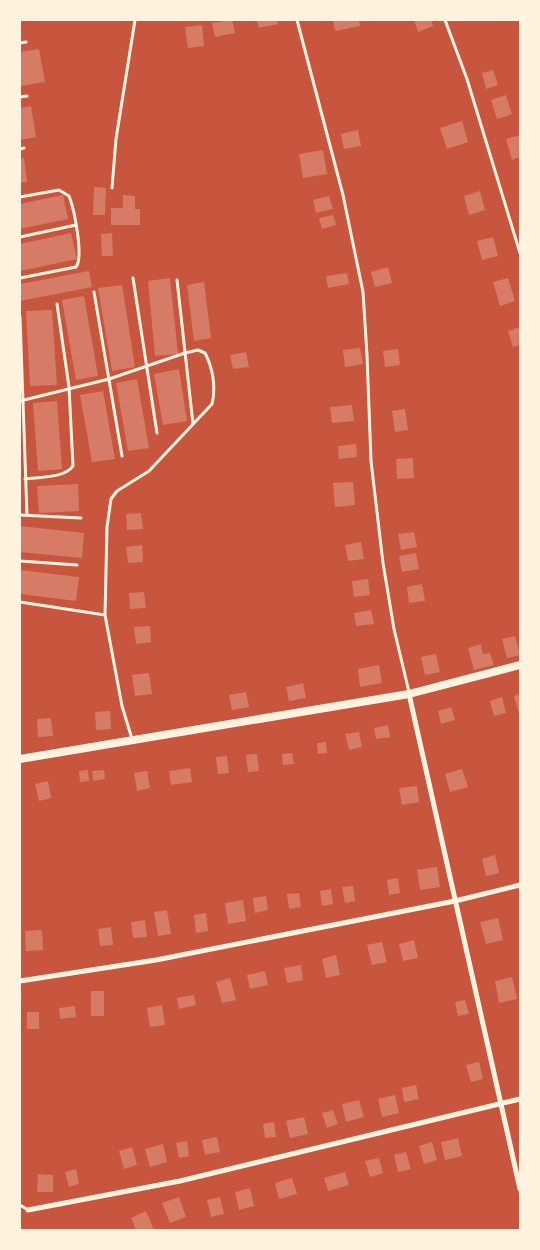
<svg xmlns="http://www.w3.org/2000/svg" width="540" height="1250" font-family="Lora,serif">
<rect width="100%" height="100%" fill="#c8553d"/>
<path fill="#d67c66" d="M232 20 235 33 215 37 212 23Z
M257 20H277L278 24 259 28Z
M333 20H359L360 26 335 31Z
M414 20H431L433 26 418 32Z
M202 25 204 46 188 48 185 27Z
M39 49 45 82 20 86V52Z
M493 70 498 85 486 89 482 73Z
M506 95 512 114 497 119 491 100Z
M31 106 36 137 20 140V108Z
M462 121 468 142 447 149 440 128Z
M358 130 361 146 344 149 341 134Z
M520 135V157L512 160 506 139Z
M323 150 327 174 303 178 299 154Z
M24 158 27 182 20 183V159Z
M94 187 106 188 105 215H93Z
M480 191 485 210 469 215 464 196Z
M63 195 68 219 20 229V204Z
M123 195 135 196V209H140V225H111V208H123Z
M329 196 333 209 316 213 313 200Z
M333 215 336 225 322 229 319 218Z
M71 233 77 259 20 271V244Z
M112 233 113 256H102L101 234Z
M493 237 498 256 482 260 477 241Z
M388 267 392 283 375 287 371 272Z
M89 271 92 287 20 301V284Z
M347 273 349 284 328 288 326 276Z
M170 278 178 354 155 356 148 281Z
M508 278 515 301 500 306 493 282Z
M204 282 211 338 194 341 187 285Z
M122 285 135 367 112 371 98 288Z
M84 296 98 376 76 380 62 300Z
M52 310 57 385 30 386 26 311Z
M520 327V345L513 347 508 331Z
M360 348 363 364 345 367 343 350Z
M398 349 400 365 385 367 383 351Z
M246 352 249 367 233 369 230 355Z
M179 369 187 421 163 425 154 374Z
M137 379 149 448 128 451 116 383Z
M103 391 115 459 92 462 80 395Z
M57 401 62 469 38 471 33 403Z
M352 405 354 421 332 423 330 407Z
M405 409 408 430 395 432 392 411Z
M356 444 357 457 339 459 338 446Z
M413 458 414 478 397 479 396 459Z
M353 482 355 505 335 507 333 483Z
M78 484 79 511 39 513 37 486Z
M141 513 143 529 127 530 126 514Z
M20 526 84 533 82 558 20 552Z
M414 532 417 547 401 550 398 534Z
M361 542 364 559 348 561 345 545Z
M142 545 143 562 128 563 126 547Z
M416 553 419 569 402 572 399 556Z
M20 570 79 577 76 601 20 594Z
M368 579 370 595 354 597 352 581Z
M422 584 425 601 409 603 407 587Z
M144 592 146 608 130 609 129 593Z
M371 610 374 624 356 626 354 613Z
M150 626 151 642 136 644 134 627Z
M515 636 520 655 507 658 502 639Z
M481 644 483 654 490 653 494 665 474 670 468 648Z
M436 654 440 672 425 675 421 657Z
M379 665 382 683 360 687 358 669Z
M149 673 152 694 135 696 132 675Z
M303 683 306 698 289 701 286 687Z
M246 692 249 707 232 710 229 695Z
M520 694V711H518L514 696Z
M502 697 506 713 494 716 490 701Z
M451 707 455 720 441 724 438 711Z
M110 711 111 729 96 730 95 712Z
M51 718 53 736 38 737 37 719Z
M388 725 390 737 376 739 374 728Z
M359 732 362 747 349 750 345 734Z
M326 742 327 753 318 754 317 743Z
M292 753 294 764 283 765 282 754Z
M257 754 259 771 248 772 246 755Z
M227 756 229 773 218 774 216 757Z
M190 768 192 782 171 785 169 771Z
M462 769 468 787 450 792 445 774Z
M88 770 89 781 80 782 79 771Z
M104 770 105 779 93 781 92 771Z
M147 771 150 788 137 791 134 773Z
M48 781 51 798 39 801 35 784Z
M417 786 419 802 402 805 399 788Z
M495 855 499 873 486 876 482 859Z
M437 867 440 887 420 890 417 870Z
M398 878 400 893 389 895 387 880Z
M353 886 355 901 345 903 342 887Z
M331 889 333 904 322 906 320 891Z
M299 893 301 907 289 909 287 894Z
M266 896 268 910 255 913 253 898Z
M243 900 246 921 228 924 225 903Z
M167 910 171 934 158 936 154 912Z
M206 913 208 931 196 933 194 915Z
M498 918 503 940 486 944 480 922Z
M145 920 147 937 133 938 131 922Z
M111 927 113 945 100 946 98 929Z
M42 930 43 950 26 951 25 931Z
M414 940 418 958 403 961 399 944Z
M382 942 387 962 372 965 367 945Z
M336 955 340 975 326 978 322 959Z
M301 965 303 980 287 983 284 968Z
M265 971 268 985 250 989 247 975Z
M512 977 517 999 499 1003 495 981Z
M230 978 236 1000 222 1003 216 982Z
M91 991H104V1016H91Z
M194 995 196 1005 179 1009 177 998Z
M465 1000 469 1014 458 1016 455 1002Z
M162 1005 165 1025 150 1027 147 1008Z
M75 1006 76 1017 60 1019 59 1008Z
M27 1012H39V1029H27Z
M479 1062 483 1079 471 1082 466 1065Z
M416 1085 419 1099 404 1102 402 1088Z
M395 1095 399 1113 382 1117 378 1099Z
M359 1100 364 1117 346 1122 342 1104Z
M333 1110 338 1124 327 1128 322 1113Z
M304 1117 308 1134 290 1138 286 1121Z
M274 1122 276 1137 265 1138 263 1124Z
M217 1137 220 1152 205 1155 202 1140Z
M458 1138 462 1156 445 1160 441 1142Z
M187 1141 189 1156 179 1158 176 1143Z
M432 1142 437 1160 424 1164 419 1146Z
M163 1144 167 1162 150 1167 145 1149Z
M132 1147 137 1165 124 1169 119 1151Z
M406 1152 411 1169 398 1172 394 1155Z
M379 1158 383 1173 370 1177 365 1161Z
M76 1169 79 1184 69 1187 65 1172Z
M345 1172 349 1185 328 1191 324 1178Z
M38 1174 53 1175V1192H37Z
M292 1178 297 1194 279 1199 275 1183Z
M250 1188 254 1206 239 1210 235 1192Z
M179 1197 186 1217 170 1223 162 1203Z
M220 1197 224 1214 211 1217 207 1200Z
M146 1211 154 1230H136L131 1218Z"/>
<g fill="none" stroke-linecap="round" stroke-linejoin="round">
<path stroke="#fff3e0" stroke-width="3" d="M297 20 343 195 363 292 367 355 371 461 383 563 394 629 409 692
M445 20 467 79 520 253
M20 43 26 42
M20 97 27 96
M20 149 24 148
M112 188 116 139 135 20
M20 197 59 190 69 196C74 208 84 257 76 267L20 278
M20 237 76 225
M133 278 157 433
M177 280 193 424
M94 292 122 456
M20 317 27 515
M20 401 109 379 185 353 198 350 205 353C213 368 216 388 212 404L149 471 117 491 111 499 107 527 105 615 122 706 132 739
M25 479C39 477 65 478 73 466L69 387 57 304
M20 515 81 518
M20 561 77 565
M20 602 105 615
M20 1205 28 1210"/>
<path stroke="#fff3e0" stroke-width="5" d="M409 694 520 1189
M20 981 156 960 455 901 520 885
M28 1210 180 1181 520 1099"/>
<path stroke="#fff3e0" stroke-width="8" d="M20 759 409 694 520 665"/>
</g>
<rect width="540" height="1250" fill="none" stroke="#fff3e0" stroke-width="42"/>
</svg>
